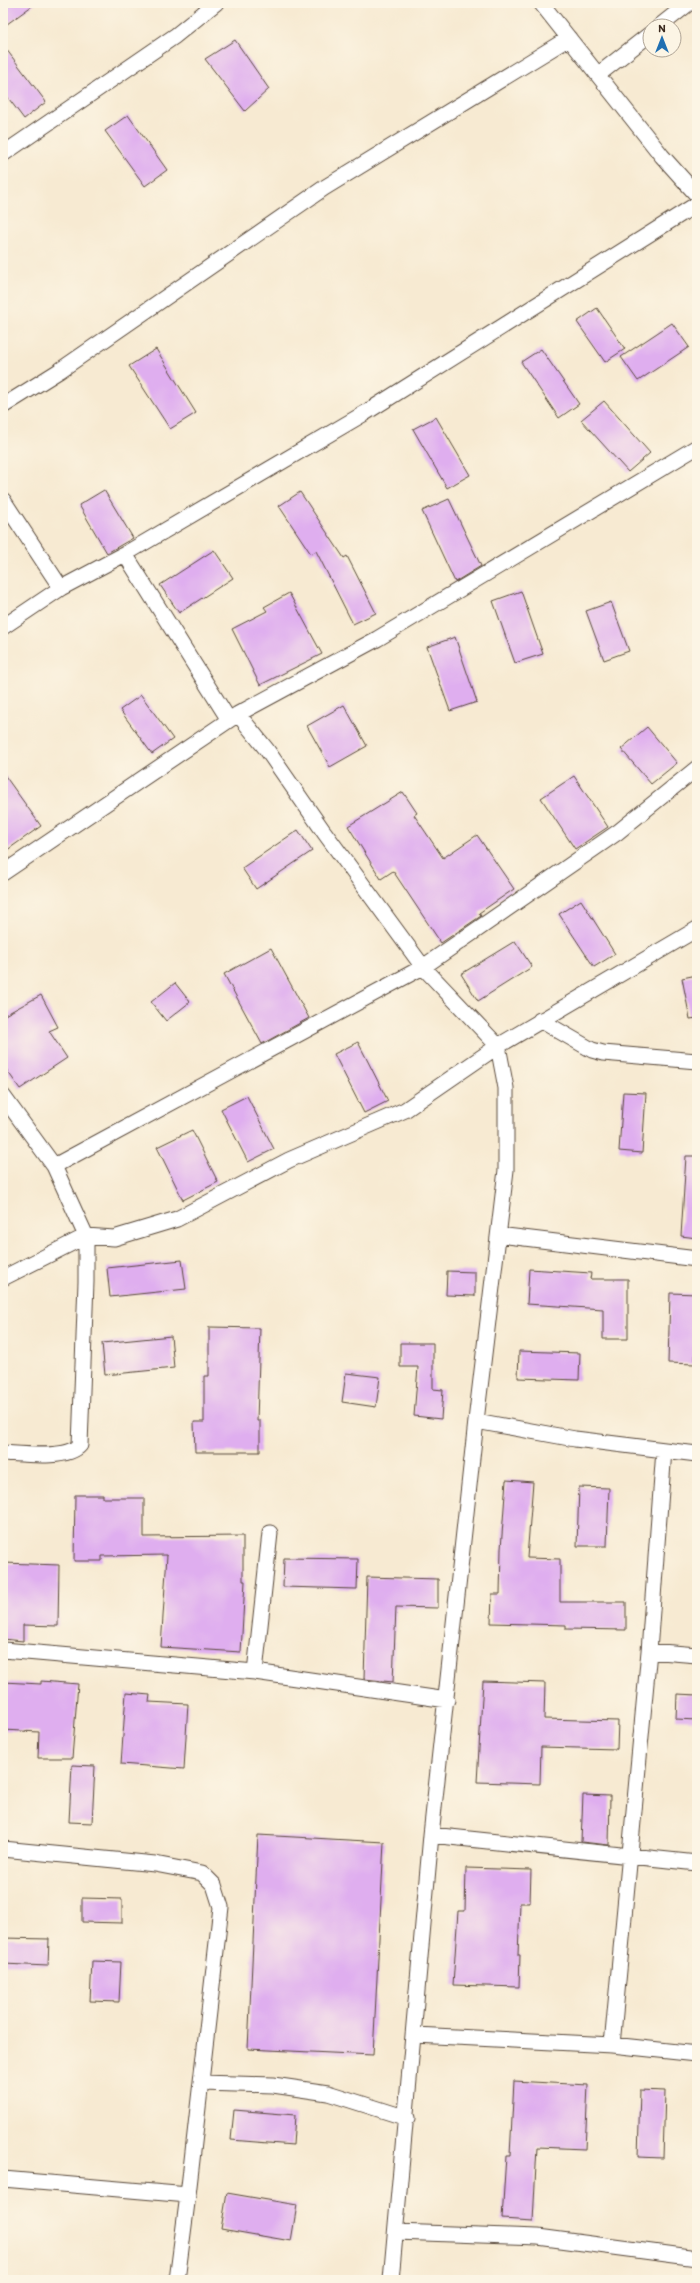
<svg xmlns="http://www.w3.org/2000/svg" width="700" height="2283" font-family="Itim,sans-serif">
<rect width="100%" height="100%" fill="#fcf5e5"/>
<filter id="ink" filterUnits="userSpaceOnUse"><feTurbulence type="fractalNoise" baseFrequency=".025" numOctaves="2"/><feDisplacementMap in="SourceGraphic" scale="8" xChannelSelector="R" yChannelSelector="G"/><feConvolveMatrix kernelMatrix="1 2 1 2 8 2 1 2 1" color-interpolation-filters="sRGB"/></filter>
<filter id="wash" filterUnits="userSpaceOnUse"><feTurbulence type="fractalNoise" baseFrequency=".012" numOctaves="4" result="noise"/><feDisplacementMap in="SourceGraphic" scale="16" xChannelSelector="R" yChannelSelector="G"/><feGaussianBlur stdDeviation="0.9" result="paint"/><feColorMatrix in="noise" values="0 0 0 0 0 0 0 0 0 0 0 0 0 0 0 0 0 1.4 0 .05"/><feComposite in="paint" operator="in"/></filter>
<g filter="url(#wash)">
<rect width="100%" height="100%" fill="#f7ead2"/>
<g id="blocks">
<path fill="#dfaeef" d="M3 3H36L3 27Z
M235 40 269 89 245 111 205 59Z
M3 45 46 102 24 119 3 91Z
M128 115 167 170 145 186 105 131Z
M597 308 625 349 605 362 577 322Z
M672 323 689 347 638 381 621 357Z
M156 349 196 413 170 429 129 366Z
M541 349 579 404 559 418 521 362Z
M604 401 650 453 628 472 581 420Z
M436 417 470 475 447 488 413 429Z
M104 490 133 538 107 553 79 505Z
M300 492 344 558 347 556 376 613 353 624 316 551 311 554 279 506Z
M449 499 481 566 455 582 422 511Z
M214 550 233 578 179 613 160 585Z
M521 591 543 654 515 663 493 601Z
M289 593 322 654 260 685 232 629 267 611 264 607Z
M611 602 629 651 604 660 586 611Z
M455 637 477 702 450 711 427 647Z
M141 695 173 739 152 754 120 710Z
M344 705 367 746 330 767 307 726Z
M647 727 677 763 651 784 621 749Z
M3 773 41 826 3 853Z
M574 776 608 827 575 849 541 798Z
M403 792 417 813 414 815 443 858 477 835 514 889 479 913 481 916 441 943 393 871 381 879 348 826Z
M298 830 312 851 256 889 242 868Z
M581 900 615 954 594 967 559 914Z
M515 941 532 967 478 1001 461 974Z
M271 948 309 1018 262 1044 224 974Z
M697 975V1018L690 1019 682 978Z
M175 983 190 1002 166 1021 151 1002Z
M41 995 58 1027 49 1031 67 1058 20 1089 6 1069H3V1016Z
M358 1042 388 1101 364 1113 334 1054Z
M623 1092 646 1093 642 1153 619 1151Z
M247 1096 274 1149 248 1162 221 1109Z
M192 1130 218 1182 183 1200 157 1147Z
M686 1156H697V1238L681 1236Z
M182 1260 186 1289 110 1297 107 1268Z
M529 1269 591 1273 590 1279H628V1339H603V1309L527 1304Z
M447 1271 475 1272V1296L446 1295Z
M670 1293 697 1294 695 1364 668 1363Z
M209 1327 260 1328 257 1421H260V1452H195L194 1422H204V1376H209Z
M171 1336 174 1368 105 1375 102 1343Z
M400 1343H433V1389L443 1390 441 1419 414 1416 418 1367H400Z
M519 1351 580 1353 579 1380 518 1378Z
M346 1373 380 1377 376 1407 342 1402Z
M506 1480 533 1482 527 1558 560 1559V1602H626V1630L566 1629V1625L491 1623 492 1594H500L501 1549Z
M579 1487 609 1488 607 1546H577Z
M75 1495H103V1498H144V1537L243 1536V1581H245L241 1652 161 1647 167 1555 102 1556V1561H74Z
M284 1558 358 1559 357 1589 283 1587Z
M3 1563 59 1565 58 1626 23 1625V1641L3 1639Z
M367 1577 438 1579V1608L396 1607 393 1682 364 1679Z
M41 1681 78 1684 72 1758H38L39 1732 3 1730V1682L41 1684Z
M483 1681 545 1683 544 1719 618 1721 617 1749 541 1747 540 1784 477 1782Z
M126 1693 150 1695 149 1702 188 1704 184 1769 121 1764Z
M677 1694 697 1695V1720L676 1719Z
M72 1765 95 1766 92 1823 69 1822Z
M583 1795 610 1796 609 1845 581 1842Z
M258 1835 384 1842 373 2055 248 2049Z
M466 1868 531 1870 530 1903H520L518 1955H520L519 1987 453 1985 458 1911H465Z
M82 1898 122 1899V1923L82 1922Z
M3 1938 49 1939 48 1966 3 1964Z
M92 1961 121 1962 119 2002 90 2001Z
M514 2081 588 2085 585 2149 537 2147 533 2221 502 2219 506 2155H510Z
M640 2090 665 2091 663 2158 638 2157Z
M234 2110 295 2115 293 2145 231 2140Z
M227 2193 297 2205 291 2241 221 2229Z"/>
</g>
</g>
<g filter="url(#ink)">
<use href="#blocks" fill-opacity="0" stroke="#574739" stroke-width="1"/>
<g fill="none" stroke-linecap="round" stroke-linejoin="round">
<g stroke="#574739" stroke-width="17">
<path id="street" d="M541 3 662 156 697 195
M660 26 689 3
M599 74 650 34
M3 154 175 36 216 3
M3 406 59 371 324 188 569 38
M3 500 61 588
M125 554 229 720
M3 627 61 588 125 554 365 413 697 204
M238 714 267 750 324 832 423 967 498 1046 506 1088V1170L476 1421 431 1835 391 2280
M3 873 238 714 377 639 697 447
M540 1020 592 1050 603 1053 697 1061
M3 1096 54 1166 86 1236V1282L80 1445C68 1460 22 1454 3 1453
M54 1166 423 967 618 832 697 768
M499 1235 697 1259
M3 1278 86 1236 114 1238 177 1219 289 1160 405 1110 498 1046 697 929
M476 1421 575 1439 697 1454
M3 1650 255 1672 447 1700
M649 1651 697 1655
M255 1672 270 1533
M431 1835 697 1863
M3 1849 155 1864 202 1873 214 1885 221 1907 188 2195 177 2280
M415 2035 612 2045 697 2054
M612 2045 649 1651 664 1450
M201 2083 273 2085 328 2093 407 2118
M3 2179 188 2195
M396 2232 538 2237 697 2258"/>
</g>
<use href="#street" stroke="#fff" stroke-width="15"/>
</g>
</g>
<rect width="700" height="2283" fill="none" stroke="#fcf5e5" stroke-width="16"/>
<g transform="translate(662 38)"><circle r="19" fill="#fcf5e5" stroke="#afa495"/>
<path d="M0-3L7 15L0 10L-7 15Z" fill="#1f6fb2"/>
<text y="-6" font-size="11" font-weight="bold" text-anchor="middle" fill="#3b2a1e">N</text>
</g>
</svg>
